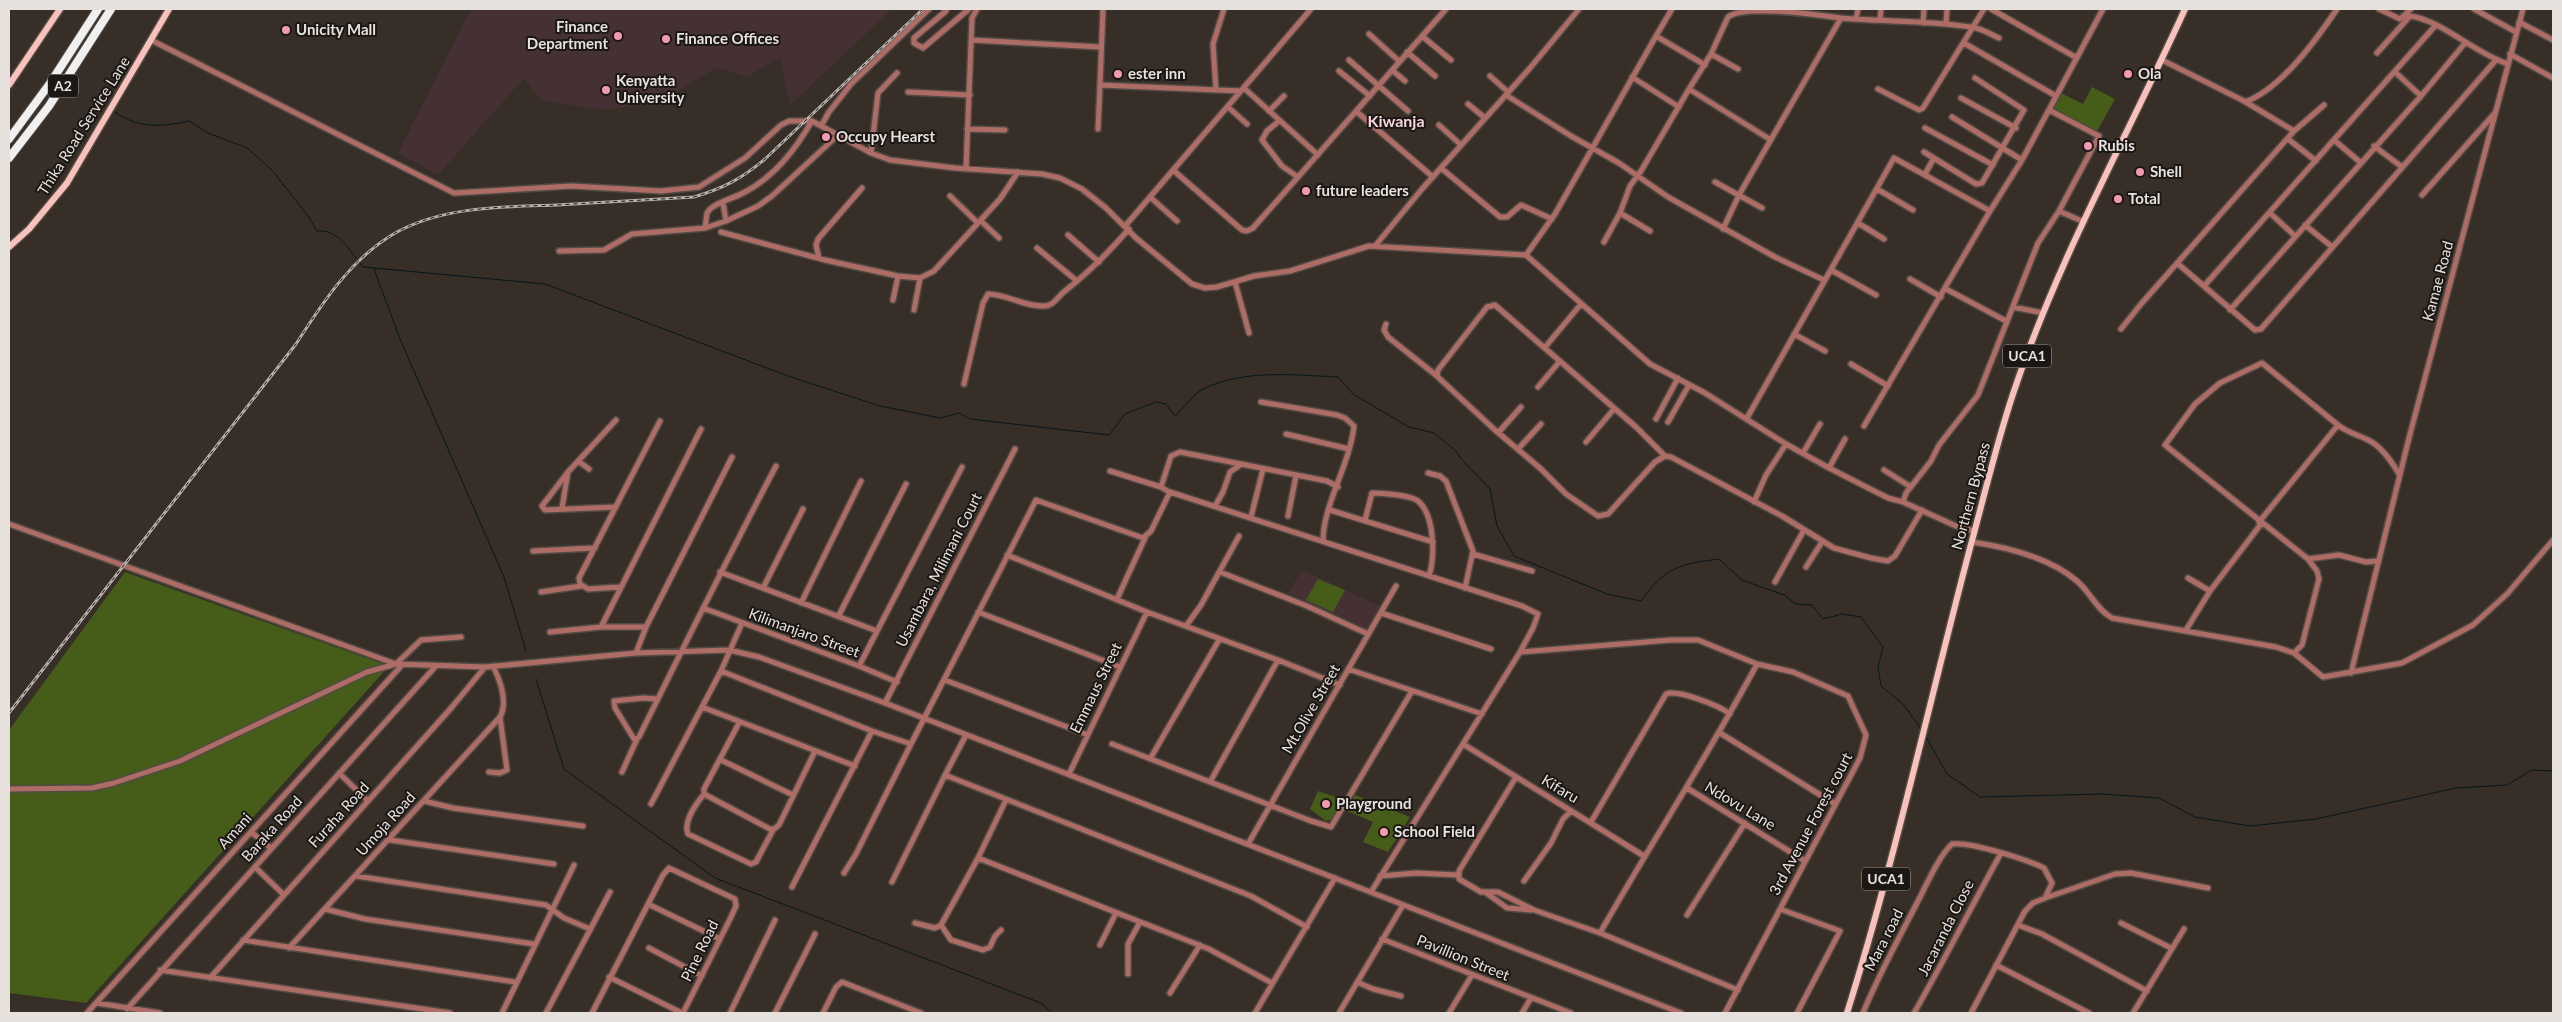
<svg xmlns="http://www.w3.org/2000/svg" width="2562" height="1022" font-family="Lato,sans-serif">
<rect width="100%" height="100%" fill="#362e27"/>
<path fill="#453133" d="M471 9H892L790 105 780 57 747 77 717 67 660 102 605 110 542 101 524 78 438 175 398 153Z
M1302 570 1380 606 1368 631 1288 593Z"/>
<path fill="#455d18" d="M2092 87 2115 99 2096 133 2052 109 2061 93 2083 104Z
M125 572 389 666 86 1003 9 993V730Z
M1318 579 1345 590 1333 612 1306 600Z
M1318 791 1342 799 1333 819 1326 821 1310 809Z
M1355 795 1410 817 1388 852 1363 842 1373 822 1347 811Z"/>
<g fill="none" stroke-linecap="round" stroke-linejoin="round">
<path stroke="#05171b" stroke-width="1" d="M115 112C139 129 162 127 189 121L208 133 247 148 272 170 308 216 317 231C340 229 349 251 363 267L545 284 788 376 880 406 940 418 959 413 970 419 1109 435 1125 414 1156 402 1166 404 1175 416C1184 408 1193 394 1203 389 1244 369 1294 375 1338 377L1353 394 1409 427 1434 433 1456 451 1462 460 1490 489 1497 526 1514 556 1607 594 1641 601C1665 567 1680 564 1719 559L1742 580 1784 595 1796 604 1812 605 1823 619 1842 614 1861 617 1883 647 1878 667 1881 686 1903 704 1922 730
M374 269 400 339 504 577 526 651
M536 679 564 769 715 878 1041 1003 1052 1013
M1925 735 1947 774 1980 797 2102 794 2159 798 2195 817 2250 826 2316 819 2456 788 2507 785 2532 770 2553 771"/>
<g stroke="#524b44" stroke-width="8">
<path id="minor" d="M1103 9 1100 85 1241 91
M1672 9 1656 36 1705 65
M1991 9 2077 58
M2379 9 2400 19 2411 9
M2474 9 2516 32
M946 11 914 38V43L923 48 969 9
M1856 19 1858 9
M1880 20 1881 9
M2519 22 2553 40
M1923 23 1924 9
M1946 23 1947 9
M1369 34 1399 61
M1422 36 1451 60
M151 40 454 193 571 186 661 191 699 187 745 158 781 125 789 121H812L871 153 890 160 955 168 1042 174 1060 178 1082 189 1106 208 1136 238 1192 284 1205 288 1217 287 1254 276 1290 271 1369 246 1526 255 1650 364 1705 393 1786 444 1829 468 1888 498 1903 502 1956 526 1974 531
M972 40 1101 47
M1964 43 2056 96
M1407 52 1435 76
M2377 53 2410 16C2441 20 2476 54 2508 64
M1711 54 1738 69
M2510 54 2553 78
M1349 60 1408 111
M2162 60 2244 101 2294 131
M1392 70 1405 81
M1339 71 1370 96
M2395 72 2421 96
M1490 76 1508 92
M1632 77 1679 107
M1244 88 1318 155
M1689 89 1711 54 1728 17C1746 4 1818 15 1841 18 1884 22 1928 20 1971 27 1981 28 1990 34 1999 38
M1878 89 1919 110 1923 108 1984 9
M1216 90 1213 44 1224 9
M908 92 970 95
M1506 95 1571 136 1619 163 1668 197 1775 257 1824 280
M1961 98 2016 128
M2245 102C2281 89 2316 40 2337 9
M1468 104 1485 118
M1228 107 1247 124
M1269 111 1284 96
M1357 112 1433 177
M1952 117 2022 160
M1279 121 1267 131 1262 140 1282 166 1298 177
M1439 125 1461 145
M821 126 829 112 851 84 929 9
M1925 128 1993 165
M967 129 1005 130
M1098 129 1100 85
M2288 139 2316 161
M2334 140 2360 162
M2374 146 2402 167
M1924 152 1976 184 1982 183 2024 110 1975 78
M871 153 878 93 897 73
M1441 168 1500 217H1507L1521 205 1552 219
M966 169 972 18 977 9
M1173 170 1242 230 1247 231 1253 228 1446 9
M1925 174 1934 158
M1715 182 1762 208
M1877 189 1913 210
M2422 195 2495 113
M950 196 978 223
M1150 197 1177 221
M723 203 726 221
M2059 211 2084 222
M1620 213 1650 231
M2270 213 2295 236
M981 221 999 238
M1858 223 1884 239
M1126 225 1311 9
M2305 225 2331 246
M705 228 707 213 710 209C719 201 735 198 745 192 775 176 795 150 812 121
M1723 229 1739 195 1841 18
M721 232 825 260 898 276 920 278 934 271 1000 199 1018 172
M1068 235 1099 262
M1604 242 1620 213 1630 186 1641 171 1689 89 1771 140
M1375 246 1422 189 1530 68 1579 9
M1037 248 1077 281
M559 251 604 250 632 234 705 228 726 221 758 206 772 196 838 135
M1526 255 1555 214 1656 36
M819 258 816 245 818 239 862 188
M2177 263 2255 330 2261 329 2496 60
M1831 270 1876 295
M1910 279 1941 297
M1235 282 1249 333
M2204 286 2435 26
M1946 289 2006 321
M893 300 898 276
M2013 307 2043 313
M914 310 920 278
M2230 310 2421 96 2465 43
M1386 324 1384 330 1388 337 1437 376
M2121 329 2141 304 2294 131 2324 105
M1794 334 1825 351
M1546 346 1581 304
M1851 364 1888 386
M964 384 983 303 988 294C1007 294 1024 307 1044 306 1054 306 1058 296 1065 291 1089 272 1109 252 1129 229
M1538 387 1560 361
M1261 402 1337 415 1345 418 1354 426C1350 464 1323 505 1323 541
M1747 418 1894 158 1990 211
M1656 419 1678 378
M1668 422 1689 385
M1864 426 1990 211 2022 160 2103 9
M1498 433 1521 407
M1286 434 1349 449
M1586 442 1614 409
M1518 449 1541 424
M1803 453 1820 424
M1665 456 1655 462 1608 514 1598 516 1566 494 1541 469 1495 430 1440 379 1437 376 1438 370 1487 307 1495 305 1636 427 1665 456 1671 457 1782 516 1834 548 1871 558 1888 561 1895 556 1922 510
M578 461 589 469
M1829 468 1845 439
M1884 470 1911 487
M1110 471 1161 487
M1428 473 1440 476 1446 481 1473 551 1465 588
M1169 492 1161 487 1171 456 1180 452 1327 481 1338 487
M1754 502 1766 475 1786 444
M1903 502 1906 493 1931 461 1939 445 1978 395 2038 243 2059 211 2099 136 2049 110
M1215 506 1223 492 1230 472 1240 465
M616 507 545 510 542 506 568 472 616 420
M562 508 568 472
M1330 510 1433 542
M1288 516 1296 476
M1251 517 1263 469
M1365 520 1372 493C1381 493 1411 495 1418 501 1435 515 1435 557 1429 576
M2259 522 2338 425C2348 433 2359 435 2370 441 2383 448 2392 462 2399 474
M9 524 396 664 485 667 636 653 729 650 759 657 885 703 1681 1013
M1972 542C2006 547 2050 558 2077 581 2090 592 2097 610 2112 618L2276 647 2294 653 2323 677 2402 663 2473 625 2508 593 2553 540
M533 551 595 548
M1473 554 1532 571
M1007 555 1147 612 1278 660 1340 685
M2308 559 2339 555 2366 562 2378 561
M1806 567 1822 542
M720 572 877 631
M1220 572 1307 606 1368 634
M2188 578 2210 591
M1775 582 1804 530
M621 587 588 589 580 584 579 578 660 421
M763 588 803 509
M541 592 581 586
M1117 599 1145 538
M801 603 861 481
M703 608 859 666 897 682
M978 612 1120 667
M1381 613 1491 649
M839 615 906 484
M1186 626 1201 605 1239 536
M601 627H646
M2186 630 2210 591 2261 524
M550 632 601 627 701 429
M1520 652 1671 640H1698L1757 664 1793 672 1848 696 1866 735 1860 758 1725 1013
M636 653 646 627 732 457
M2294 653 2302 645 2319 579 2317 571 2308 559 2165 445 2195 404 2220 383 2262 363 2338 425
M859 666 962 467
M1348 669 1482 714
M721 671 872 731
M2351 673 2409 438 2523 9
M945 680 1088 735
M658 699 643 698 614 701 615 708 634 739 639 737C684 646 729 555 776 466
M885 703 1015 449
M702 707 721 671 742 623
M739 723 704 789V794L770 829H774L779 825 815 751
M1720 733 1835 804
M966 735 945 775 1251 896 1307 927
M1112 744 1311 821 1331 827 1412 691
M1463 744 1644 856
M1150 759 1219 640
M721 760 793 795
M489 772 500 773 507 770 500 717
M622 772 637 739
M339 773 368 801
M1069 774 1147 612
M1516 777 1459 871V879L1481 892H1498L1534 910 1600 933 1738 990
M1210 782 1278 660
M1687 788 1805 861
M9 789 92 788 114 783 180 761 367 672 396 664 421 640 461 637
M704 794C696 804 683 821 688 834L751 864 756 862 773 830
M1006 800 978 858 1209 949 1272 983
M424 801 453 808 583 826
M651 804 702 707 855 766
M1591 822 1666 694C1678 689 1720 706 1730 714
M251 832 271 848
M390 840 554 864
M1248 844 1396 586
M255 867 284 895
M844 873 856 854 911 744
M356 876 546 905 564 918 590 929
M1380 876 1416 873 1458 875
M1524 881 1551 843 1563 819 1571 811
M892 882 945 775
M792 887 872 731 911 744 1036 500 1143 538 1151 531 1170 492 1522 606 1538 614 1533 628 1520 652 1371 892
M1485 892 1507 908 1531 910
M648 904 720 939
M325 909 365 919 534 944
M1780 909 1840 931 1797 1013
M1687 915 1745 823
M915 923 935 928 941 925 978 858
M2121 923 2171 948
M941 925 951 940 983 950 990 947 995 936 1001 930
M2018 925 2042 934 2147 991
M1600 933C1651 843 1708 756 1757 664
M1382 939 1571 1013
M243 940 515 982
M1100 945 1116 913
M289 948 500 717C508 702 500 680 493 666
M649 948 702 976
M1996 965 2089 1013
M160 970 450 1013
M1128 974V944L1140 922
M609 977 682 1013
M210 978 452 707 485 667
M1357 982 1373 989 1401 996
M1170 993 1200 945
M97 1003 160 1013
M127 1009 435 667
M87 1013 402 665
M502 1013 574 865
M546 1013 610 892
M592 1013 663 875 669 868 735 899 736 906 731 917 683 1013
M730 1013 775 920
M775 1013 815 934
M823 1013 836 987 842 982 921 1013
M1255 1013 1335 878
M1339 1013 1403 905
M1449 1013 1472 975
M1522 1013 1531 998
M1863 1013C1878 976 1898 940 1917 903 1926 886 1938 857 1952 844 1969 841 2028 860 2044 868L2052 883 2045 898
M1914 1013C1944 961 1971 907 2000 855
M1971 1013 2025 911 2033 903 2045 898 2115 874 2131 873 2208 888
M2133 1013 2184 929"/>
</g>
<g stroke="#524b44" stroke-width="9">
<path id="major" d="M9 85 60 9
M9 247 29 229 67 183 169 9
M1847 1013C1895 860 1929 703 1970 548 1984 497 1996 445 2013 394 2057 261 2127 137 2185 9"/>
</g>
<g stroke="#524b44" stroke-width="10">
<path id="highway" d="M9 139 51 82 98 9
M9 158 49 106 111 9"/>
</g>
<use href="#minor" stroke="#ad6c65" stroke-width="5"/>
<use href="#major" stroke="#f8c1bb" stroke-width="6"/>
<use href="#highway" stroke="#f0f0f0" stroke-width="8"/>
<g stroke="#b5aeaa" stroke-width="3">
<path id="rail" d="M9 713 296 344C323 302 352 257 397 232 445 206 504 207 557 205 603 202 648 200 694 197 724 188 741 179 765 159L923 9"/>
</g>
<use href="#rail" stroke="#1b1714" stroke-width="1" stroke-dasharray="4" stroke-linecap="butt"/>
</g>
<g fill="#f19ab1" stroke="#1b1714" stroke-width="2">
<circle cx="286" cy="30" r="5"/>
<circle cx="618" cy="36" r="5"/>
<circle cx="666" cy="39" r="5"/>
<circle cx="1118" cy="74" r="5"/>
<circle cx="2128" cy="74" r="5"/>
<circle cx="606" cy="90" r="5"/>
<circle cx="826" cy="137" r="5"/>
<circle cx="2088" cy="146" r="5"/>
<circle cx="2140" cy="172" r="5"/>
<circle cx="1306" cy="191" r="5"/>
<circle cx="2118" cy="199" r="5"/>
<circle cx="1326" cy="804" r="5"/>
<circle cx="1384" cy="832" r="5"/>
</g>
<g text-anchor="middle" stroke-width="4" stroke-linejoin="round" paint-order="stroke">
<g fill="#1b1714" stroke="#aaa4a1" stroke-width="1">
<rect x="48" y="74.5" width="30" height="23" rx="4"/>
<rect x="2003" y="344.5" width="48" height="23" rx="4"/>
<rect x="1862" y="867.5" width="48" height="23" rx="4"/>
</g>
<g font-size="14" font-weight="bold" fill="#e7e1dd">
<text x="63" y="91">A2</text>
<text x="2027" y="361">UCA1</text>
<text x="1886" y="884">UCA1</text>
</g>
<g font-size="15" font-weight="bold" fill="#e7e1dd" stroke="#1b1714" text-anchor="start">
<text x="608" y="32" text-anchor="end">Finance<tspan x="608" dy="17">Department</tspan></text>
<text x="296" y="35">Unicity Mall</text>
<text x="676" y="44">Finance Offices</text>
<text x="1128" y="79">ester inn</text>
<text x="2138" y="79">Ola</text>
<text x="616" y="86">Kenyatta<tspan x="616" dy="17">University</tspan></text>
<text x="836" y="142">Occupy Hearst</text>
<text x="2098" y="151">Rubis</text>
<text x="2150" y="177">Shell</text>
<text x="1316" y="196">future leaders</text>
<text x="2128" y="204">Total</text>
<text x="1336" y="809">Playground</text>
<text x="1394" y="837">School Field</text>
</g>
<g font-size="15" fill="#e7e1dd" stroke="#1b1714">
<text transform="translate(84 126) rotate(-58)" y="5">Thika Road Service Lane</text>
<text transform="translate(2438 281) rotate(-75)" y="5">Kamae Road</text>
<text transform="translate(1971 496) rotate(-75)" y="5">Northern Bypass</text>
<text transform="translate(939 570) rotate(-63)" y="5">Usambara, Milimani Court</text>
<text transform="translate(804 633) rotate(20)" y="5">Kilimanjaro Street</text>
<text transform="translate(1096 688) rotate(-64)" y="5">Emmaus Street</text>
<text transform="translate(1311 709) rotate(-60)" y="5">Mt.Olive Street</text>
<text transform="translate(1560 789) rotate(31)" y="5">Kifaru</text>
<text transform="translate(1740 806) rotate(31)" y="5">Ndovu Lane</text>
<text transform="translate(339 815) rotate(-48)" y="5">Furaha Road</text>
<text transform="translate(386 824) rotate(-48)" y="5">Umoja Road</text>
<text transform="translate(1811 824) rotate(-62)" y="5">3rd Avenue Forest court</text>
<text transform="translate(272 829) rotate(-48)" y="5">Baraka Road</text>
<text transform="translate(235 831) rotate(-48)" y="5">Amani</text>
<text transform="translate(1946 928) rotate(-63)" y="5">Jacaranda Close</text>
<text transform="translate(1884 940) rotate(-63)" y="5">Mara road</text>
<text transform="translate(700 951) rotate(-64)" y="5">Pine Road</text>
<text transform="translate(1463 958) rotate(22)" y="5">Pavillion Street</text>
</g>
<g font-size="16" font-weight="bold" fill="#f8d5dd" stroke="#1b1714">
<text x="1396" y="127">Kiwanja</text>
</g>
</g>
<rect width="2562" height="1022" fill="none" stroke="#e7e1dd" stroke-width="20"/>
</svg>
